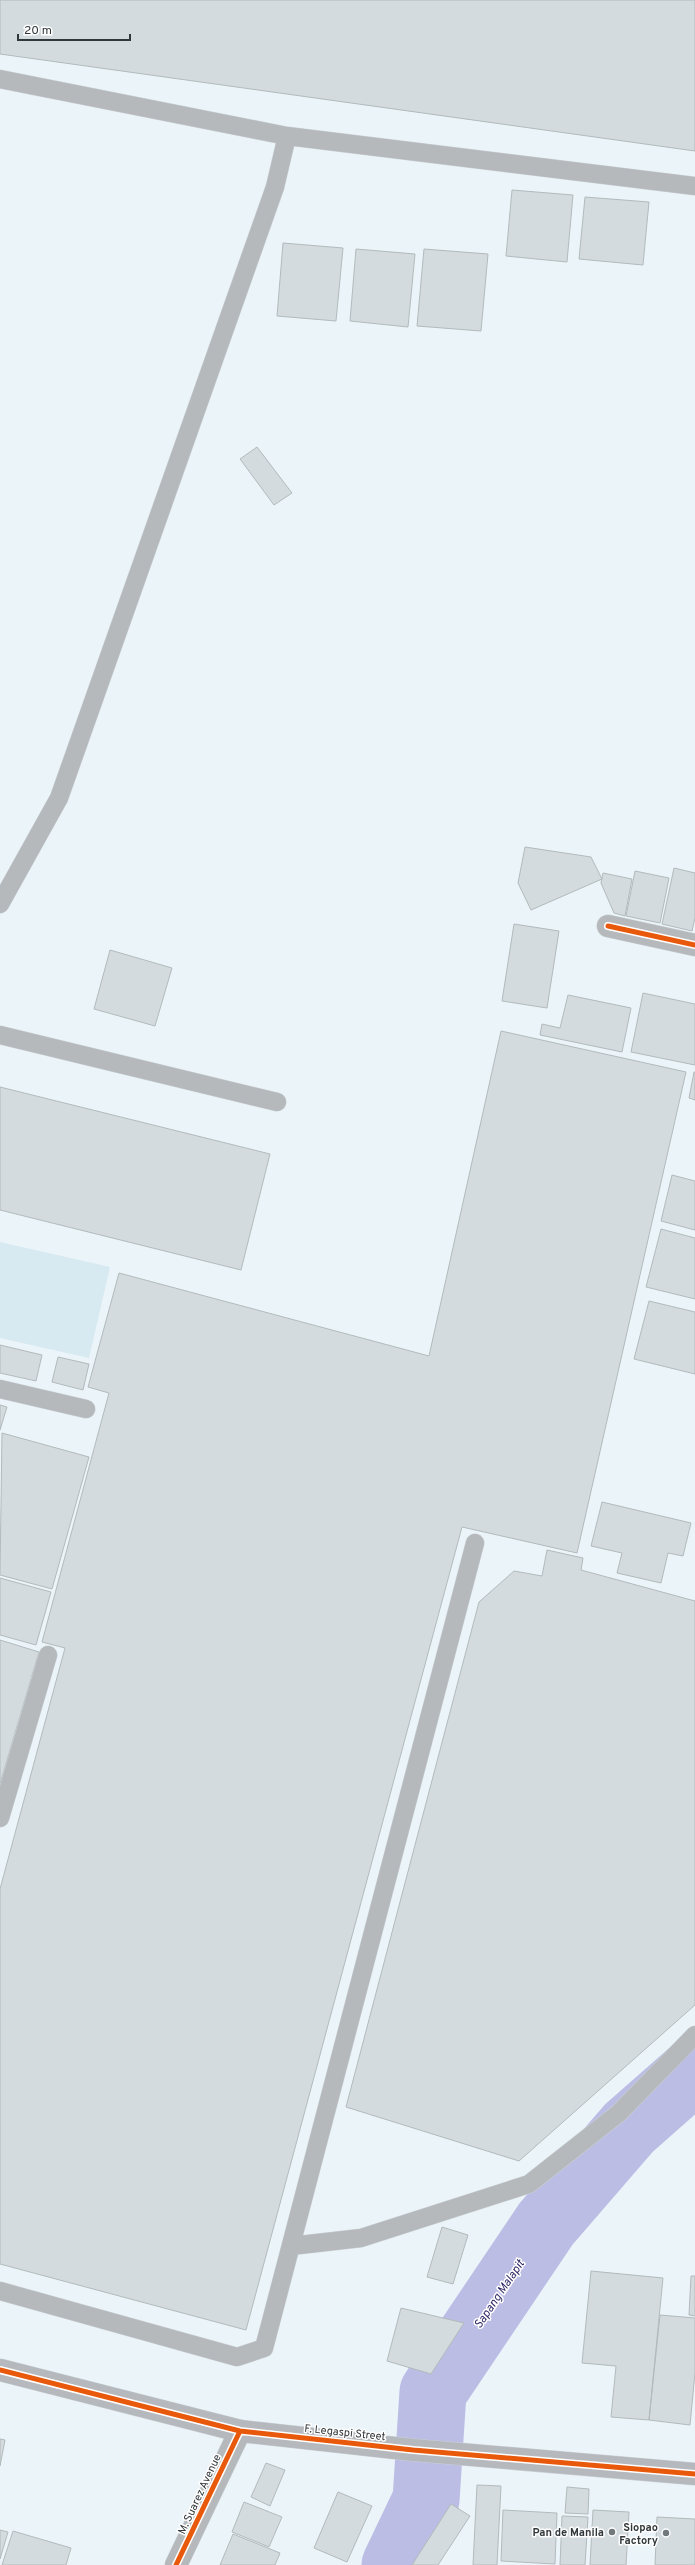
<svg xmlns="http://www.w3.org/2000/svg" width="695" height="2565" font-family="Overpass,sans-serif">
<rect width="100%" height="100%" fill="#ebf4f9"/>
<path fill="#d7e9f1" d="M0 1242 110 1267 89 1358 0 1338Z"/>
<g fill="none" stroke-linecap="round" stroke-linejoin="round">
<path stroke="#bbbde4" stroke-width="67" d="M395 2565 426 2500 433 2392 546 2224 629 2128 695 2070"/>
</g>
<path fill="#d3dbde" stroke="#b2babc" d="M0 0H695V151L0 54Z
M512 190 573 195 567 262 506 256Z
M585 197 649 202 643 265 579 259Z
M283 243 343 248 336 321 277 316Z
M356 249 415 254 408 327 350 321Z
M424 249 488 254 481 331 417 326Z
M257 447 292 493 274 505 240 459Z
M525 847 591 857 602 879 531 910 518 883Z
M674 868 695 873V918L692 931 662 924Z
M635 871 669 878 660 923 626 916Z
M603 873 632 879 625 916 614 913 601 883Z
M514 924 559 931 547 1008 502 1001Z
M110 950 172 968 155 1026 94 1009Z
M643 993 695 1004V1065L631 1052Z
M568 995 631 1008 622 1052 540 1035 542 1024 560 1028Z
M501 1031 686 1072 577 1553 462 1527 246 2330 0 2264V1889L65 1648 42 1642 109 1393 88 1387 119 1273 429 1356Z
M694 1072H695V1100L689 1098Z
M0 1087 270 1154 241 1270 0 1210Z
M672 1175 695 1181V1230L661 1221Z
M661 1229 695 1238V1299L646 1287Z
M649 1301 695 1312V1374L634 1359Z
M0 1345 42 1355 36 1381 0 1373Z
M58 1357 89 1364 83 1390 52 1382Z
M0 1405 7 1407 0 1430Z
M2 1433 89 1457 52 1589 0 1575Z
M602 1502 691 1523 683 1556 668 1553 661 1583 617 1573 622 1553 591 1546Z
M547 1550 583 1558 581 1570 695 1601V2005L519 2161 346 2107 479 1602 514 1571 542 1576Z
M0 1578 51 1592 36 1645 0 1635Z
M0 1640 39 1652 0 1784Z
M442 2227 468 2235 453 2284 427 2277Z
M591 2271 663 2278 649 2420 611 2417 616 2366 582 2363Z
M691 2276H695V2316L689 2315Z
M401 2308 464 2323 431 2374 387 2361Z
M660 2315 695 2318V2373L690 2425 649 2420Z
M0 2439 5 2440 0 2466Z
M266 2463 285 2470 270 2506 251 2497Z
M477 2485 501 2486 497 2565H473Z
M567 2487 589 2489 588 2514 565 2513Z
M338 2492 372 2506 347 2562 314 2548Z
M244 2502 282 2517 269 2547 232 2532Z
M451 2504 470 2516 438 2565H412Z
M503 2510 557 2513 555 2564 501 2561Z
M593 2510 629 2512 626 2565H590Z
M562 2516 588 2517 585 2565H560Z
M657 2517 695 2519V2565H655Z
M0 2530 8 2532 0 2559Z
M13 2531 71 2548 66 2565H2Z
M233 2534 280 2553 275 2565H220Z"/>
<g fill="none" stroke-linecap="round" stroke-linejoin="round">
<g stroke="#cad1d6" stroke-width="19">
<path id="service" d="M0 79 287 136 275 187 59 798 0 904
M287 136 695 186
M0 1035 277 1102
M0 1389 86 1409
M0 1818 48 1655
M291 2246 361 2238 529 2184 619 2113 695 2035
M0 2291 237 2357 264 2348 475 1543"/>
</g>
<g stroke="#cad1d6" stroke-width="23">
<path id="minor" d="M608 926 695 945"/>
</g>
<g stroke="#cad1d6" stroke-width="23">
<path id="tertiary" d="M176 2565 240 2431"/>
</g>
<g stroke="#cad1d6" stroke-width="23">
<path id="secondary" d="M0 2370 240 2431 413 2450 695 2474"/>
</g>
<use href="#service" stroke="#b6b9bc" stroke-width="18"/>
<use href="#minor" stroke="#b6b9bc" stroke-width="22"/>
<use href="#tertiary" stroke="#b6b9bc" stroke-width="22"/>
<use href="#secondary" stroke="#b5b8bc" stroke-width="22"/>
<g stroke="#fff" stroke-width="8">
<path id="cycleway" d="M608 926 695 945
M0 2370 240 2431 413 2450 695 2474
M176 2565 240 2431"/>
</g>
<use href="#cycleway" stroke="#e8590c" stroke-width="5"/>
</g>
<g fill="#72797d" stroke="#fff" stroke-width="1.5">
<circle cx="612" cy="2532" r="4"/>
<circle cx="666" cy="2533" r="4"/>
</g>
<g text-anchor="middle" stroke-width="3" stroke-linejoin="round" paint-order="stroke">
<g font-size="11" fill="#31373a" stroke="#fff">
<text transform="translate(345 2432) rotate(6)" y="4">F. Legaspi Street</text>
<text transform="translate(199 2494) rotate(-65)" y="4">M. Suarez Avenue</text>
</g>
<g font-size="11" font-weight="bold" fill="#31373a" stroke="#fff" text-anchor="end">
<text x="658" y="2531">Siopao<tspan x="658" dy="13">Factory</tspan></text>
<text x="604" y="2536">Pan de Manila</text>
</g>
<g font-size="12" font-style="italic" fill="#2f2867" stroke="#fff">
<text transform="translate(499 2294) rotate(-56)" y="4">Sapang Malapit</text>
</g>
</g>
<path d="M18 34v6h112v-6" fill="none" stroke="#31373a" stroke-width="2"/>
<text x="24" y="34" font-size="12" fill="#31373a" stroke="#ffffff" stroke-width="3" paint-order="stroke">20 m</text>
</svg>
